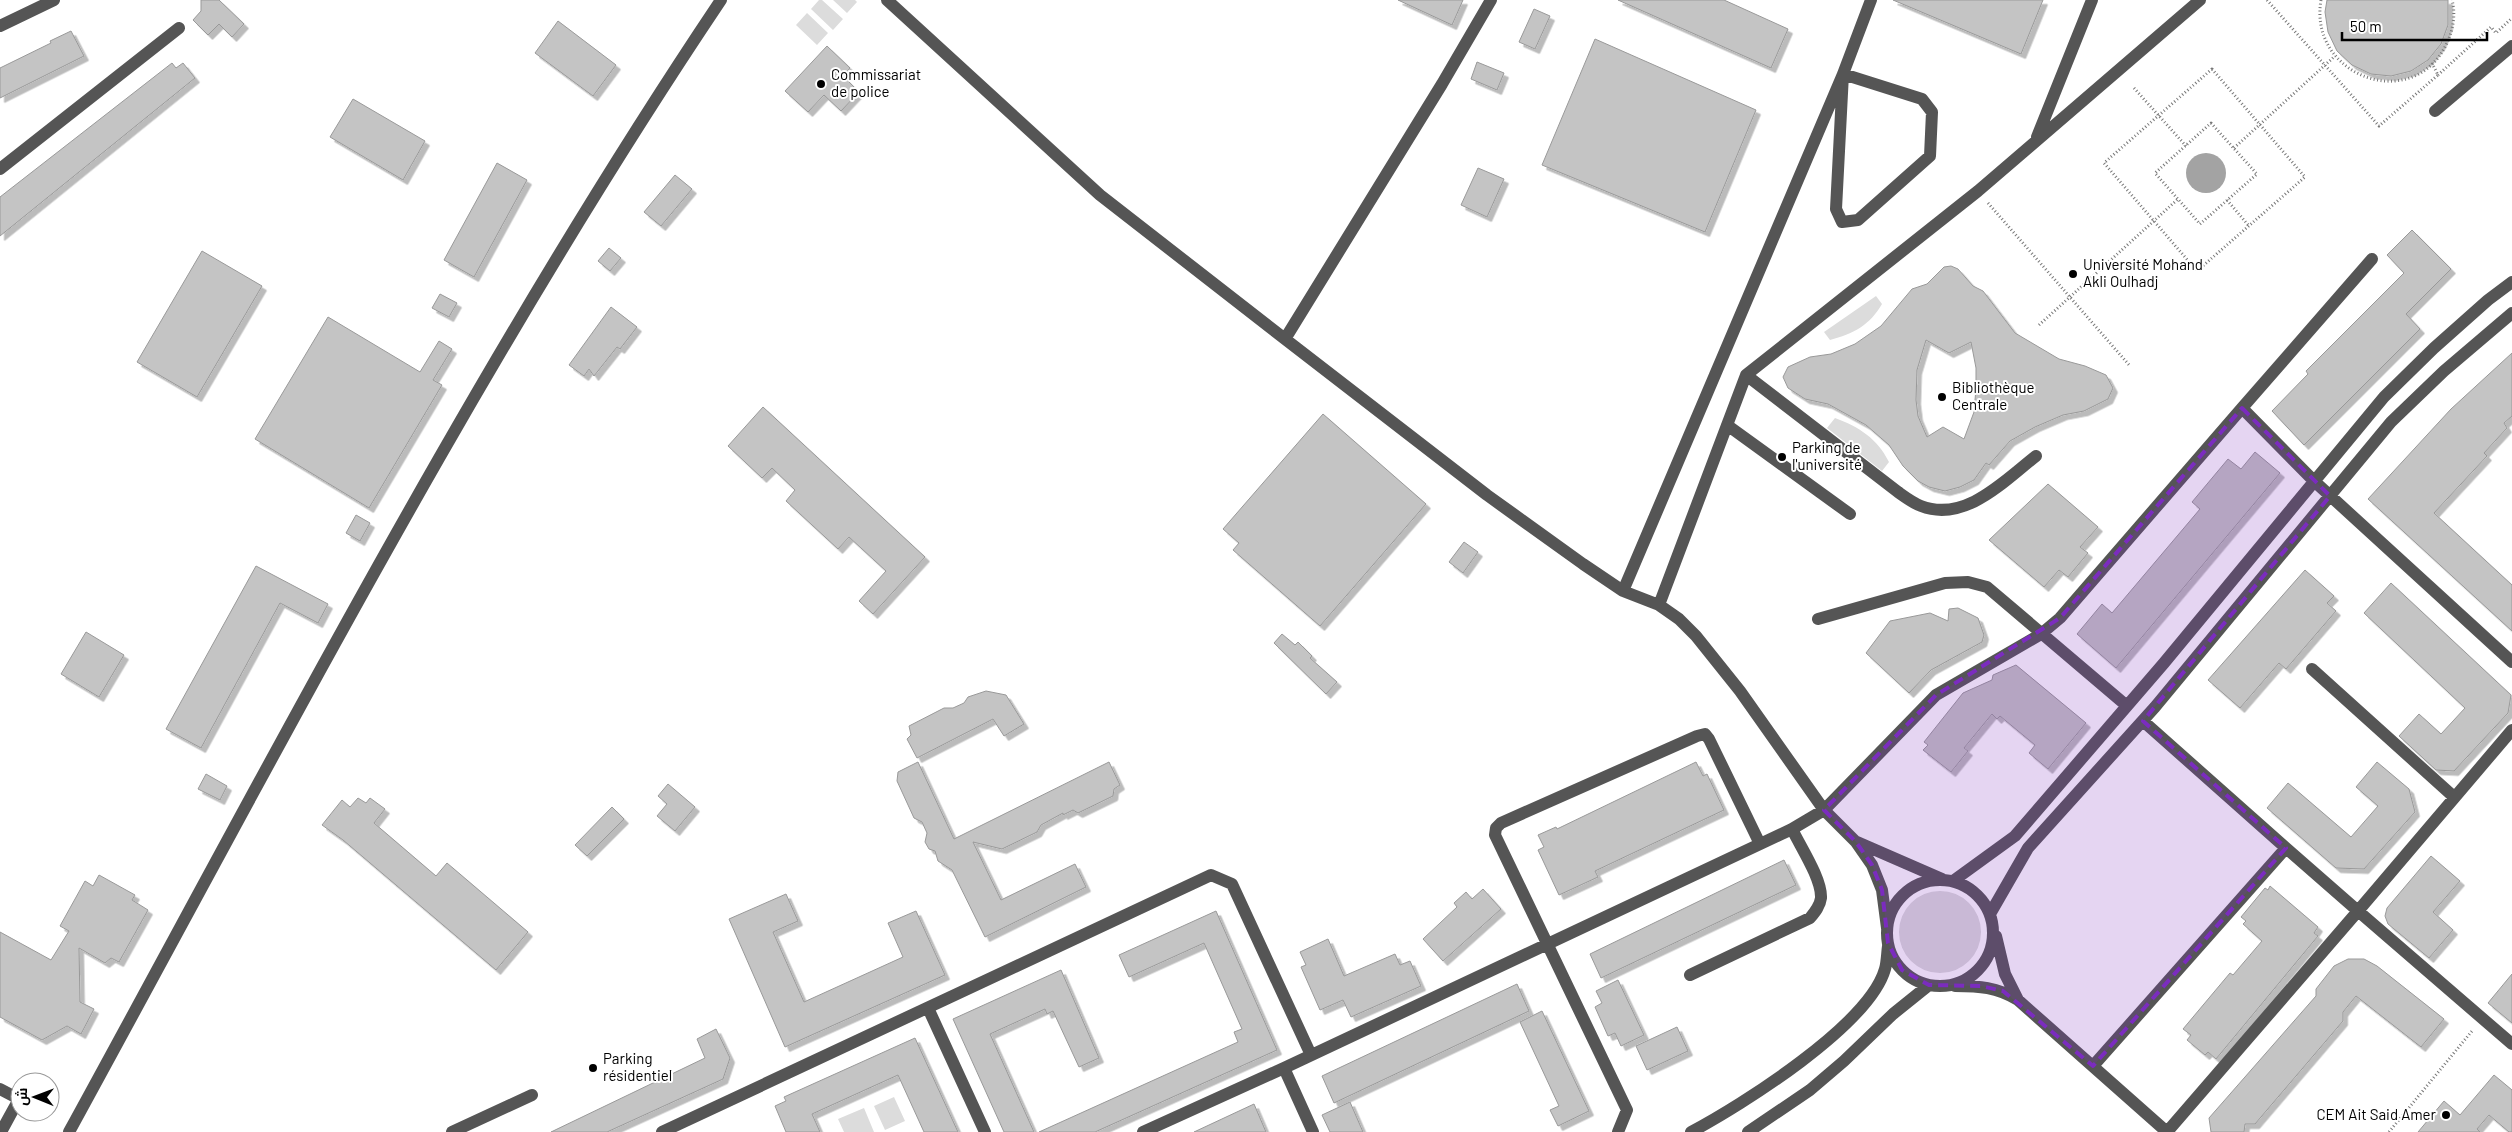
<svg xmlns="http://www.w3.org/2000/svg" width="2512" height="1132" font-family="Barlow,Cairo,sans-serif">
<defs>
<filter id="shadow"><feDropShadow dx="4.5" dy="4.5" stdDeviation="0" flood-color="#0004"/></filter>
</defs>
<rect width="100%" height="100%" fill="#fff"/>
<path fill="#dcdcdc" d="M819 0H822L843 19 833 30 811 9Z
M833 0H855L857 2 847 13Z
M807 13 828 33 817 45 796 25Z
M1876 296 1882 304C1870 325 1853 334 1830 340L1824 332Z
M1835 418C1859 427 1877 438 1889 462L1882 471 1827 428Z
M1899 932a41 41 0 1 1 82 0a41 41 0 1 1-82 0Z
M894 1097 905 1121 885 1130 874 1106Z
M864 1108 874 1132H844L838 1119Z"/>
<path fill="#a3a3a3" d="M2186 173a20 20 0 1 1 40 0a20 20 0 1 1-40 0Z"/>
<path fill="#c4c4c4" stroke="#999" fill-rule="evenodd" filter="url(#shadow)" d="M201 0H219L244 24 232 37 219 24 208 35 193 20 201 11Z
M1398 0H1463L1452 25Z
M1618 0H1724L1788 29 1771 68Z
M1893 0H2043L2021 54Z
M2327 0H2448V25L2441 44 2428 60 2411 71 2391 76 2371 74 2352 65 2337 51 2328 32 2325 12Z
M1534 9 1550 16 1535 49 1519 42Z
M558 21 616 65 593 96 535 53Z
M71 31 84 56 0 98V68L51 43 50 41Z
M1595 39 1756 110 1705 232 1542 165Z
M827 46 850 68 843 76 859 92 841 111 824 95 808 112 785 91Z
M1477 62 1504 73 1497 90 1471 79Z
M172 63 176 68 183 63 195 78 0 236V197Z
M353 99 425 141 403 180 330 137Z
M497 163 527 180 474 277 444 260Z
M1478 168 1504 179 1487 217 1461 205Z
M675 175 692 189 661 226 644 212Z
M2412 230 2451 269 2406 314 2420 329 2304 445 2272 411 2308 374 2306 371 2404 273 2387 255Z
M609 248 621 258 610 271 598 261Z
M202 251 262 286 197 397 137 362Z
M1951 266 1958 269 1973 286 1983 291 2015 333 2059 359 2085 366 2106 375 2113 388 2108 399 2084 411 2063 415 2035 427 2010 441 1989 465 1986 463 1974 480 1960 487 1945 491 1929 487 1918 481 1903 466 1889 445 1866 425 1828 404 1805 399 1788 388 1783 377 1788 367 1810 357 1831 354 1855 344 1881 326 1912 289 1927 284 1944 267ZM1926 340 1949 353 1971 342 1976 368V388L1974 412 1964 439 1943 427 1927 437 1918 416 1916 400 1917 370Z
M440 294 457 303 449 317 432 308Z
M611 307 637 327 620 349 617 347 594 376 589 369 584 376 569 365Z
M328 317 420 372 439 341 452 349 433 380 442 385 369 508 255 439Z
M2512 353V416L2504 423 2507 428 2484 453 2487 456 2434 513 2512 585V631L2368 499 2451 409Z
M763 407 925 557 873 614 859 601 886 571 849 537 838 549 786 501 795 490 772 468 762 478 728 446Z
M1323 414 1426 504 1320 626 1233 550 1239 543 1223 529Z
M2255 452 2280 473 2116 668 2077 634 2102 604 2112 613 2200 509 2192 502 2228 459 2241 469Z
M2048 484 2098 527 2080 547 2088 553 2068 577 2059 570 2044 587 1989 540Z
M356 515 370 523 360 541 346 533Z
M1464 542 1478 552 1463 573 1449 562Z
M256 566 328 604 318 623 280 603 201 748 166 729Z
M2305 570 2334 596 2327 603 2336 611 2286 669 2279 663 2240 708 2208 680Z
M2391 583 2511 695 2508 713 2454 771 2436 770 2399 736 2419 714 2441 734 2465 708 2364 613Z
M1958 608 1978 618 1984 635 1982 642 1931 670 1909 693 1866 653 1890 621 1930 613 1948 621 1949 609Z
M86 632 124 655 99 697 61 674Z
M1282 634 1295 645 1298 642 1312 656 1310 658 1337 682 1326 694 1274 643Z
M2016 665 2086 723 2048 769 2029 753 2035 745 2000 716 1997 719 1992 714 1964 748 1968 751 1951 772 1923 750 1928 745 1924 742 1963 693 1992 680 1993 675Z
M986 691 1006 695 1024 724 1004 736 993 719 917 758 907 739 911 735 909 726 944 708H953L964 703 968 697Z
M918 762 954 839 1109 762 1120 785 1114 789 1113 796 1078 813 1073 810 1063 815V813L1041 825 1037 832 1002 849 973 842 1001 900 1075 864 1086 887 985 937 952 870 938 861 935 851 929 849 925 842 927 833 922 822 914 818 897 781 898 772Z
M1696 762 1703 776 1707 774 1724 810 1595 871 1598 877 1559 895 1538 850 1544 847 1538 835 1556 827 1557 829Z
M2377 762 2409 789 2415 812 2364 869 2336 868 2267 808 2288 783 2351 837 2378 806 2356 787Z
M206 774 227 786 220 800 198 789Z
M668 784 695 807 675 831 657 816 667 804 658 796Z
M358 798 366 803 370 798 385 809 374 823 436 876 447 863 528 932 496 970 343 840 322 825 342 800 350 807Z
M612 807 624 819 587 856 575 845Z
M2431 856 2460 881 2433 912 2453 930 2429 958 2388 924 2385 916 2387 908Z
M1784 860 1796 885 1601 978 1590 954Z
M99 875 135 895 132 900 148 910 119 962 111 958 105 963 79 948 80 1002 94 1009 81 1034 67 1026 42 1040 0 1017V932L51 960 69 931 60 926 85 881 93 886Z
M2270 886 2318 927 2314 933 2318 936 2216 1059 2208 1052 2205 1055 2187 1040 2191 1035 2183 1029 2230 973 2233 975 2262 941 2243 924 2246 921 2241 917 2265 888 2268 890Z
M1483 889 1501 909 1443 961 1423 939 1457 907 1454 903 1466 892 1472 899Z
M786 894 798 921 773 932 804 1002 903 957 888 923 916 911 945 975 785 1047 729 919Z
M1216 911 1277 1050 1095 1132H1039L1238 1042 1234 1032 1242 1029 1204 943 1129 977 1119 955Z
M1328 939 1344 976 1395 954 1400 965 1410 961 1421 986 1351 1017 1343 1000 1320 1010 1301 967 1306 965 1300 952Z
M2348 959H2364L2377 966 2444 1019 2421 1047 2356 996 2343 1012V1021L2255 1124H2245L2244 1132H2211L2209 1118 2316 996V989L2334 966Z
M1061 970 1099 1058 1079 1067 1053 1011 1047 1014 1045 1009 990 1034 1034 1132H1004L953 1019Z
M2512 974V1023L2488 1003Z
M1618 980 1644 1035 1621 1046 1615 1033 1608 1036 1595 1007 1602 1003 1596 991Z
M1517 984 1529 1011 1334 1103 1322 1076Z
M1542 1011 1589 1111 1558 1126 1550 1110 1559 1106 1520 1022Z
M1677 1027 1688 1051 1647 1070 1636 1046Z
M716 1029 730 1058 723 1079 607 1132H551L705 1058 697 1039Z
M915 1038 958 1132H924L898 1075 812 1114 820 1132H786L775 1106 786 1101 784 1097Z
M2494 1075 2512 1090V1132H2509L2489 1115 2477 1129 2480 1132H2418L2444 1101 2460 1115Z
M1350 1102 1363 1132H1330L1322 1115Z
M1254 1104 1266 1132H1194Z"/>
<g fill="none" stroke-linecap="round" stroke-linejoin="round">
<path stroke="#777" stroke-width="3" stroke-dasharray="1 2.5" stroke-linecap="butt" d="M2267 0 2379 126 2438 75 2432 63
M2321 0C2308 76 2412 114 2446 45 2453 31 2456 15 2452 0
M2212 69 2305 177 2197 271 2104 163Z
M2438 75 2491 27 2496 33 2512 18
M2134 88 2186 146
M2211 123 2257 174 2200 224 2155 173Z
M2234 148 2335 56
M2227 200 2249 226
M1988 203 2130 366
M2039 325 2178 199
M2389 1132 2472 1031"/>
<path stroke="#555" stroke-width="12" d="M887 0 1100 195 1285 339 1487 495 1583 564 1623 591 1659 605 1679 619 1696 636 1740 691 1824 810 1856 842 1872 865 1882 890 1887 928
M0 26 54 0
M1843 74 1922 99 1932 112 1930 156 1858 220 1842 222 1836 209Z
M2435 111 2512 46
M2037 137 2092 0
M0 169 179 28
M1285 339 1442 84 1491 0
M1746 375 1898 492C1905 497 1913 503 1921 506 1965 523 2004 481 2036 456
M2242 408 2372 259
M1727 425 1850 514
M1623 591 1843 74 1871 0
M1659 605 1746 375 1978 191 2200 0
M1818 619 1945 583 1968 582 1987 587 2127 706
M2312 669 2454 797
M2143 721 2286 848
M1857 842 1942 879
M1887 933a53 53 0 1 1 106 0a53 53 0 1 1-106 0Z
M1953 881 2015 836 2164 663 2384 397 2434 348 2488 300 2512 282
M1990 914 2028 848 2155 707 2391 422 2444 371 2512 313
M1996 936 2005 974 2018 1000
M1690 975 1810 918C1815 912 1820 906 1821 898 1822 879 1800 846 1792 829
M1955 986C1979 986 1997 987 2018 1000L2167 1132
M928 1008 985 1132
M2093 1066 2286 848 2358 911 2512 730
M1284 1068 1313 1132
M0 1089 19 1099 1 1132
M69 1132C278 750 478 362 721 0
M452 1132 532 1095
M662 1132 1211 875 1232 884 1311 1055
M1143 1132 1284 1068 1792 829 1824 810 1936 695 2041 634 2060 618 2242 408 2314 481 2512 662
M1618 1132 1627 1110 1495 835 1496 828 1501 823 1697 736 1705 734 1709 739 1760 844
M1691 1132C1742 1105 1869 1025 1885 969 1887 962 1887 953 1888 946
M1748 1132 1810 1090 1844 1061 1893 1014 1929 985
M2167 1132 2358 911 2512 1044"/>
</g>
<path fill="#7b2cbf" fill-opacity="0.2" stroke="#7b2cbf" stroke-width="4" stroke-dasharray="10 6" stroke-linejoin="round" d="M2242 408 2330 496 2143 721 2286 848 2093 1066 2003 991 1981 986 1929 985 1902 970 1888 943 1882 890 1872 865 1856 842 1824 810 1936 695 2060 618Z"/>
<g fill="#000" stroke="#fff" stroke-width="2">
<circle cx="821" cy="84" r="5"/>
<circle cx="2073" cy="274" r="5"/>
<circle cx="1942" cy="397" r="5"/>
<circle cx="1782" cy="457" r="5"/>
<circle cx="593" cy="1068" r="5"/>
<circle cx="2446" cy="1115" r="5"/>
</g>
<g text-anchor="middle" stroke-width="4" stroke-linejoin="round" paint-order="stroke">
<g font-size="15" fill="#000" stroke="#fff" text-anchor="start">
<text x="831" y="80">Commissariat<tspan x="831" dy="17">de police</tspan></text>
<text x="2083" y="270">Université Mohand<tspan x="2083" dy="17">Akli Oulhadj</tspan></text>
<text x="1952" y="393">Bibliothèque<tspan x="1952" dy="17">Centrale</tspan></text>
<text x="1792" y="453">Parking de<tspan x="1792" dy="17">l'université</tspan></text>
<text x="603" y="1064">Parking<tspan x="603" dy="17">résidentiel</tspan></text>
<text x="2436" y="1120" text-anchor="end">CEM Ait Said Amer</text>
</g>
</g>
<g transform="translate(35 1097) rotate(271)"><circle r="24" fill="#ffffff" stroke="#999999"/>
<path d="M0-4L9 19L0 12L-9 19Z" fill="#000000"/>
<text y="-8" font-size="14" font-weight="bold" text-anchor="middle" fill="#000000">ش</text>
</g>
<path d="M2342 32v8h145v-8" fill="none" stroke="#000000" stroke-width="2.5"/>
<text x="2350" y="32" font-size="15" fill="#000000" stroke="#ffffff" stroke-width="4" paint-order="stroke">50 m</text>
</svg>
